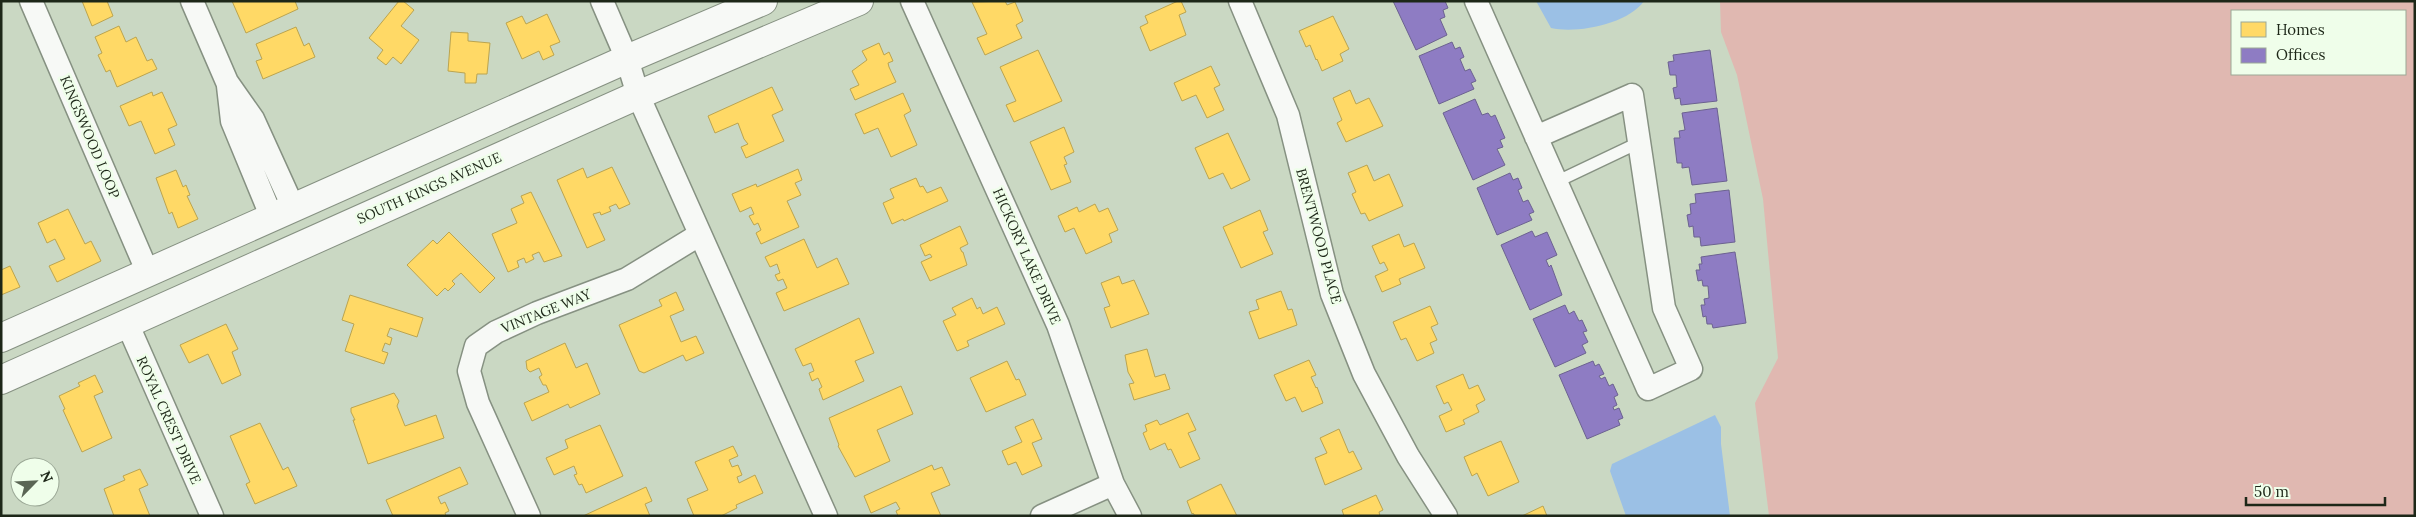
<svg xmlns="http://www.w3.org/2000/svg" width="2416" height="517" font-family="Lora,serif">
<rect width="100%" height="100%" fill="#cad8c3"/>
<path fill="#e0b8b1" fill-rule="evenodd" d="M1720 1H2415V516H1769L1755 403 1778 358 1763 199 1737 75 1721 32ZM2232 11H2405V74H2232Z"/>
<path fill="#9bc0e5" d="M1536 1H1644C1628 24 1577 34 1551 28Z
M1715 415 1721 427V444L1730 516H1626L1610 471 1612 464Z"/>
<path fill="#ffd966" stroke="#bba44f" d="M82 1H107L113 16 92 26Z
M232 1H295L298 9 246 33Z
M399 1H403L414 10 401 26 419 40 401 64 393 57 386 65 377 58 383 50 369 38Z
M1005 1 1007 5 1015 2 1023 21 1016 25 1022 38 985 55 977 38 987 34 972 2Z
M1178 1H1181L1186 12 1179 15 1186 35 1150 51 1140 27 1148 23 1145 16Z
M547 14 560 42 550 46 554 55 543 60 539 51 522 59 506 23 522 16 526 24Z
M1333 16 1349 49 1340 54 1343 61 1322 71 1317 59 1316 60 1310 45 1306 47 1299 31Z
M119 26 126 42 136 37 147 61 152 59 157 69 117 87 110 70 106 72 98 55 102 53 95 37Z
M296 27 304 46 309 43 315 57 263 79 256 61 262 59 256 44Z
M451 32 468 33V41L490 43 487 74H477L476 83H465V73L448 71Z
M879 43 884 55 889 52 893 61 888 63 889 67 896 82 855 100 850 89 859 85 852 71 867 60 862 51Z
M1038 50 1062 101 1014 122 1006 105 1016 101 1000 67Z
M1211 66 1220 85 1214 88 1224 110 1207 118 1196 95 1182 101 1174 83Z
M772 87 783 110 772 115 784 141 746 158 741 147 748 144 744 139 738 123 715 133 708 116Z
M1350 90 1356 104 1369 98 1383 126 1346 142 1337 123 1342 120 1333 98Z
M152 92 153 96 162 92 177 125 168 129 175 145 155 154 141 121 129 126 120 106Z
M903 93 911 111 904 115 917 145 891 157 878 128 864 134 855 114Z
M1064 127 1074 152 1064 157 1067 164 1064 165 1071 182 1051 190 1030 142Z
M1228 133 1250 180 1231 189 1223 173 1209 179 1195 148Z
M1367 165 1374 181 1389 174 1403 206 1369 221 1365 213 1361 214 1352 194 1356 192 1348 173Z
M612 167 630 204 619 209 616 204 609 207 611 211 601 215 600 212 593 214 605 240 587 248 557 180 583 168 587 178Z
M798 169 802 180 795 183 801 195 787 201 799 227 761 244 756 233 761 230 758 223 754 225 749 216 754 214 751 207 740 212 732 194 756 184 757 187Z
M176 170 183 187 186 185 190 195 187 196 198 219 178 228 172 212 169 214 156 178Z
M916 178 920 187 923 186 927 193 941 187 948 201 904 221 903 219 892 224 883 203 894 198 890 189Z
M531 192 562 256 544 262 539 252 532 255 534 259 526 263 524 258 517 261 519 267 508 272 492 234 517 223 511 209 524 203 521 196Z
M1095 204 1099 212 1108 208 1118 230 1109 234 1112 242 1086 254 1074 228 1065 232 1058 216 1077 207 1079 212Z
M68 209 85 244 91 241 101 261 57 282 49 266 65 259 55 239 47 243 38 223Z
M1260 210 1268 230 1263 232 1273 254 1241 268 1223 227Z
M960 226 968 244 960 248 962 252H963L967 265 930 281 921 262 932 257 930 254 925 256 920 245Z
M449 232 495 278 480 293 461 273 452 281 455 284 448 291 445 288 437 296 407 265 433 240 437 244Z
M1399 234 1404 247 1414 243 1425 268 1399 279 1401 284 1382 292 1375 276 1388 270 1384 262 1380 264 1372 246Z
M804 239 817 268 837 258 849 284 784 311 776 293 787 288 783 279 778 281 775 275 780 273 777 264 770 267 765 257Z
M10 266 20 287 1 295V270Z
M1119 276 1122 284 1134 280 1149 314 1111 328 1104 308 1110 306 1101 283Z
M1281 291 1288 310 1292 309 1297 325 1259 339 1249 312 1259 309 1256 300Z
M676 292 684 310 670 316 681 342 696 336 704 353 686 361 683 355 644 373 639 371 619 325 662 306 659 300Z
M350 295 423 318 417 337 390 328 387 336 392 338 390 345 385 343 382 351 388 353 384 364 345 351 354 324 342 320Z
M972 298 977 309 980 307 983 314 997 307 1005 324 967 341 969 346 957 351 943 321 956 315 952 308Z
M1430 306 1438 324 1431 327 1437 340 1430 343 1434 353 1417 361 1406 338 1401 340 1393 322Z
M859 318 874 353 855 361 864 381 823 400 819 389 822 387 818 378 812 381 809 373 814 371 811 363 803 366 795 349Z
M226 324 238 349 232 352 241 375 222 384 208 354 189 363 180 345Z
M565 343 576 368 587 363 600 394 570 408 568 404 532 421 524 403 549 392 546 385H543L539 377 542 375 539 368 530 372 527 369 526 361Z
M1147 349 1155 377 1165 374 1170 389 1134 400 1129 384 1134 383 1128 372 1125 355Z
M1309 360 1316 375 1311 377 1316 388 1317 387 1323 403 1302 412 1295 397 1286 401 1274 375Z
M1007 361 1016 380 1019 379 1026 395 986 412 970 378Z
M1463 374 1469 389 1478 385 1485 400 1476 405 1479 412 1463 420 1465 424 1446 432 1439 416 1452 410 1448 402 1444 404 1436 386Z
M95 375 103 392 94 396 112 438 82 452 63 410 65 409 59 396 80 386 78 383Z
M901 386 913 414 877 430 890 461 855 477 838 446 839 445 829 418Z
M394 393 399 401 397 406 405 426 436 415 444 438 368 464 353 420H355L351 412V408Z
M1188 413 1196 430 1188 433 1200 459 1180 468 1171 449 1168 450 1165 443 1150 450 1143 433 1147 431 1145 425 1157 420 1160 425Z
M1033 419 1042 439 1032 443 1042 466 1022 475 1016 462 1008 465 1002 451 1022 442 1015 427Z
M260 423 283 470 288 467 297 486 255 504 246 484 250 482 230 436Z
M600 425 623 476 586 493 582 484 579 485 574 475 577 474 574 466 554 475 546 458 568 448 565 440Z
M1339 429 1349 453 1353 451 1362 469 1325 485 1315 458 1327 453 1320 438Z
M1501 441 1519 482 1488 496 1477 473 1472 476 1464 457Z
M733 446 738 456 729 460 732 467 738 465 742 475 737 477 739 483 755 475 763 493 736 505 737 508 721 516H694L687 499 708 490 695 462Z
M932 465 934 470 942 467 950 485 931 493 941 516H898L896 511 900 509 896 502 871 513 864 496Z
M460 467 468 484 438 497 441 504 445 502 449 511 445 513 446 516H393L386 500Z
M140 469 148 485 139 489 150 516H114L104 489 125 480 123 476Z
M1221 484 1237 516H1195L1193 513 1192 514 1187 501Z
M646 487 652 501 645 504 650 516H583Z
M1376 495 1383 510 1379 512 1380 516H1344L1342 510Z
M1543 506 1547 516H1522Z"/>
<path fill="#8e7cc3" stroke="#6c6290" d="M1393 1H1445L1448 8 1443 10 1445 17 1440 19 1447 35 1416 50Z
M1452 42 1455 49 1460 47 1464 57 1460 59 1465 71 1470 69 1476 81 1471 83 1474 89 1439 104 1419 56Z
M1710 50 1717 101 1681 105 1680 98 1675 99 1673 88 1677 87 1676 75H1670L1668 62 1674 61 1673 55Z
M1475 99 1482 115 1488 113 1491 117 1495 115 1505 138 1500 140 1503 147 1497 149 1505 165 1473 180 1443 113Z
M1717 108 1727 181 1692 185 1689 167 1682 168V163H1677L1674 138H1680L1679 131 1685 130 1682 113Z
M1510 173 1513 180 1518 178 1522 188 1518 190 1523 202 1528 200 1534 212 1529 214 1532 220 1497 235 1477 188Z
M1729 190 1735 242 1701 246 1700 237H1694L1693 226 1689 227 1687 215 1691 214 1690 204 1696 203 1695 194Z
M1532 231 1535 237 1547 232 1557 255 1546 260 1549 267 1551 265 1562 295 1530 310 1501 245Z
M1735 252 1746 323 1713 328 1712 324H1707L1706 316 1703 317 1701 305H1705L1704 299 1709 298 1708 286H1703L1702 280 1698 281 1696 270H1700L1699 264H1702L1701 257Z
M1565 305 1569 314 1574 311 1579 321 1582 320 1587 331 1583 332 1588 342 1582 345 1586 353 1555 367 1533 319Z
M1593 361 1595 366 1599 364 1604 374 1599 376 1601 379 1605 377 1609 386 1613 384 1618 395 1614 397 1617 405 1613 407 1614 410 1619 408 1623 418 1618 420 1620 425 1587 439 1559 375Z"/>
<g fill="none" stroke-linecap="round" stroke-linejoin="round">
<g stroke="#869182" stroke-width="14">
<path id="service" d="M1556 182 1638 143"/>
</g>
<g stroke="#869182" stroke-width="25">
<path id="minor" d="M31 1 148 273
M192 1 227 82 253 119 293 207
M602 1 627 59 638 95 826 516
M912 1 1058 325 1113 484 1130 516
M1240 1 1288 115 1332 294 1364 374 1408 456 1446 516
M1476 1 1648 389 1691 369 1664 308 1632 95 1536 137
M228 86 232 121 272 218
M127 323 212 516
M529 516 478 403 469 371 476 346 496 332 537 313 627 279 699 235
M1042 516 1113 484"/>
</g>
<g stroke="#869182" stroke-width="30">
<path id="secondary" d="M1 338 627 59 763 1
M1 380 638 95 859 1"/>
</g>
<use href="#service" stroke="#f7f9f6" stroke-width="11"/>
<use href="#minor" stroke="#f7f9f6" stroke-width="22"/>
<use href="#secondary" stroke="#f7f9f6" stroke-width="28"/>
</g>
<g text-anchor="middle" stroke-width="5" stroke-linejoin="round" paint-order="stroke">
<g font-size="14" fill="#1d2718" stroke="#effeea">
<text transform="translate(90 137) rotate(67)" y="5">KINGSWOOD LOOP</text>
<text transform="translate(429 188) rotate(-24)" y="5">SOUTH KINGS AVENUE</text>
<text transform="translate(1319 236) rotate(75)" y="5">BRENTWOOD PLACE</text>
<text transform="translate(1027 256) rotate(66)" y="5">HICKORY LAKE DRIVE</text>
<text transform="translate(546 311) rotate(-22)" y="5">VINTAGE WAY</text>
<text transform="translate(169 420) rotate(66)" y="5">ROYAL CREST DRIVE</text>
</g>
</g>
<rect width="2416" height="517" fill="none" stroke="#1d2718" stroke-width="5"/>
<rect x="2231" y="10" width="175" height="65" fill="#effeea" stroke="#9ba896"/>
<rect x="2241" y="22" width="25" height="15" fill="#ffd966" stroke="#9ba896"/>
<text x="2276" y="35" font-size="15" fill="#1d2718">Homes</text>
<rect x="2241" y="48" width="25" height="15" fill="#8e7cc3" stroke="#9ba896"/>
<text x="2276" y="60" font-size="15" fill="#1d2718">Offices</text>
<g transform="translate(35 482) rotate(66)"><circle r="24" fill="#effeea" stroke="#9ba896"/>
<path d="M0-4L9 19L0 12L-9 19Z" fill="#5a6554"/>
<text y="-8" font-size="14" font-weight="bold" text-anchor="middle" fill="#1d2718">N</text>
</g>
<path d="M2246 497v8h139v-8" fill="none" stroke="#1d2718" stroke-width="2.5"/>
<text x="2254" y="497" font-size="15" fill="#1d2718" stroke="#effeea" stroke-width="4" paint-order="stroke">50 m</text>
</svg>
